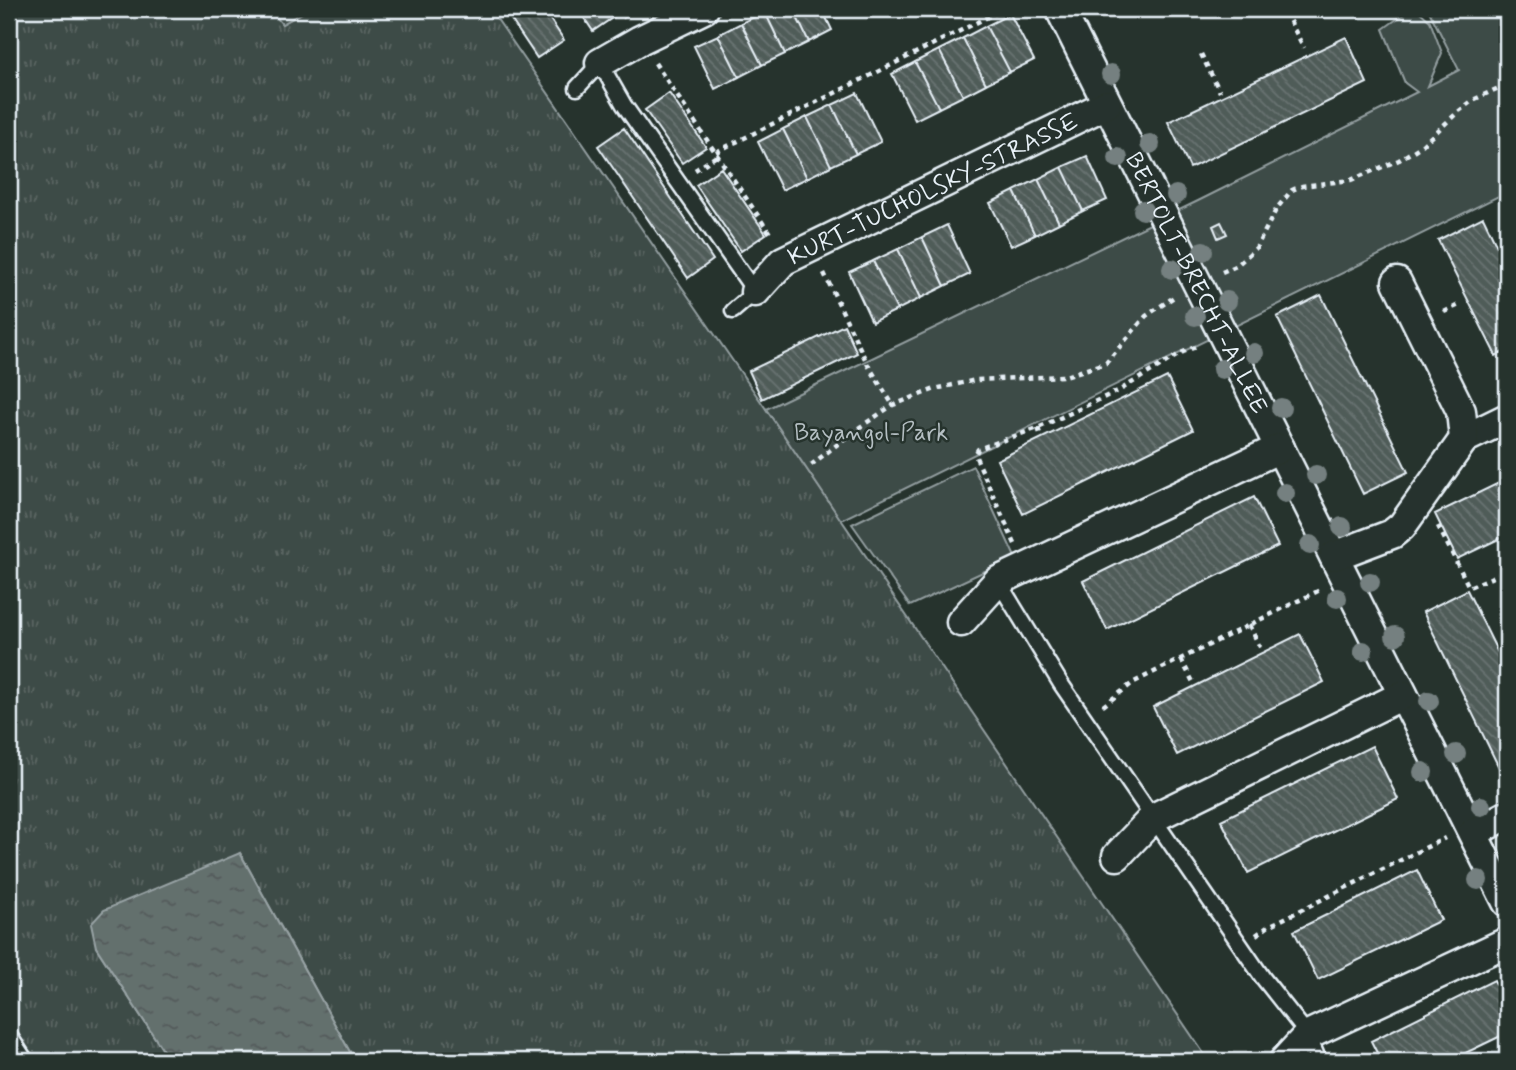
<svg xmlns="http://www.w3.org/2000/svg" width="1516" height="1070" font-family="Mynerve,sans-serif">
<defs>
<pattern id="grass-tufts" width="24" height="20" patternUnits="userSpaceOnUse" patternTransform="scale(1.75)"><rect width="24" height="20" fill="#3e4b47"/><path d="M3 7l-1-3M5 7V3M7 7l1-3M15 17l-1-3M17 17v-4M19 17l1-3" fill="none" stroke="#5a6562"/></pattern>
<pattern id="forest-firs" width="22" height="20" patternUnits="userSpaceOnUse" patternTransform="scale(1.75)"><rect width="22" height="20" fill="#3e4b47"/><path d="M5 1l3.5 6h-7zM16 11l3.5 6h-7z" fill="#5a6562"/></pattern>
<pattern id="water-ripples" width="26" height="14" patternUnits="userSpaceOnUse" patternTransform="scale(1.75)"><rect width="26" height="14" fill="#636f6d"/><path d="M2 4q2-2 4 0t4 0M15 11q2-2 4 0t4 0" fill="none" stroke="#535a5a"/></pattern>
<pattern id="building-back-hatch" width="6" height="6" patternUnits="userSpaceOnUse" patternTransform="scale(1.75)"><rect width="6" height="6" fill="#505c59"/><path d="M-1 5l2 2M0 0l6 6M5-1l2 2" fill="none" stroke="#697472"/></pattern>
</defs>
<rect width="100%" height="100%" fill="#26332d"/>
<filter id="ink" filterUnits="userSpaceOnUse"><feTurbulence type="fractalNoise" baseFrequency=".0143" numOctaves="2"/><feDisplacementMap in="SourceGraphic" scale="14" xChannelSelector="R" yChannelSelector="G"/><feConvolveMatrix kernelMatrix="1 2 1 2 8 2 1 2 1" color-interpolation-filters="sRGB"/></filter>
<g filter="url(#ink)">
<path fill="url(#grass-tufts)" stroke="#939ea0" stroke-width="2" d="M9 9H270L282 24 309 9H490L766 409 1209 1061H355L240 853 96 947 170 1061H9Z"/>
<path fill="url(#forest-firs)" stroke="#939ea0" stroke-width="2" d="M270 9H309L282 24Z"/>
<path fill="#3e4b47" stroke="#939ea0" stroke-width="2" d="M1411 9H1417L1430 21 1442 53 1428 86 1459 70 1428 9H1507V192L841 520 766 409 1198 201 1417 92 1405 83 1383 29Z
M973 466 1015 557 910 606 852 524Z"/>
<path fill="url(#water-ripples)" stroke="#98a3a5" stroke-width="2" d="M240 853 355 1061H170L96 947 91 924 104 910Z"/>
<path fill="url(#building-back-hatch)" stroke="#e8f1f8" stroke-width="2" d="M504 9H543L564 40 537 58Z
M578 9H614L618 14 593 31Z
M770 9H793L809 42 785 54 765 12Z
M793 9H822L832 30 809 42Z
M765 12 785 54 762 65 741 23Z
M1010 14 1034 60 1010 72 986 26Z
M741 23 762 65 739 77 718 35Z
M986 26 1010 72 986 84 963 38Z
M718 35 739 77 715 89 694 46Z
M1346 37 1367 83 1190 168 1168 122Z
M963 38 986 84 963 96 939 50Z
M939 50 963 96 939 108 915 62Z
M915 62 939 108 915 120 892 74Z
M669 93 706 147 682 163 645 110Z
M857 93 881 142 856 154 832 105Z
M832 105 856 154 831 166 807 117Z
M807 117 831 166 807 178 783 129Z
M624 128 713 260 688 278 598 146Z
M783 129 807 178 782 190 758 142Z
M1087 156 1107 200 1083 211 1062 167Z
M1062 167 1083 211 1059 223 1038 179Z
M721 168 766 234 741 251 696 185Z
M1038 179 1059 223 1035 235 1014 191Z
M1014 191 1035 235 1011 246 990 203Z
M1483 217 1507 267V350L1496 356 1438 240Z
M1221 222 1227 234 1218 238 1213 226Z
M947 225 970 274 945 286 922 237Z
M922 237 945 286 921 298 898 249Z
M898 249 921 298 897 310 873 261Z
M873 261 897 310 872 322 849 272Z
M1321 295 1408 472 1363 494 1277 317Z
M844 325 857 353 762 399 749 371Z
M1167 377 1193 430 1023 514 997 460Z
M1507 479V535L1457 559 1435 514Z
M1254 497 1278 546 1107 630 1083 581Z
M1467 590 1507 671V784L1423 612Z
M1300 634 1324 682 1177 755 1153 707Z
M1372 746 1398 799 1248 873 1221 820Z
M1417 870 1441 920 1318 980 1294 931Z
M1494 980 1507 1006V1033L1449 1061H1381L1371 1041Z"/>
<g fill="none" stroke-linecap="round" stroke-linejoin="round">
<g stroke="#e8f1f8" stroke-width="19">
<path id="service" d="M577 88 600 63 624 105 755 292 733 311
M998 581 1061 684 1263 978 1308 1035 1319 1061
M9 1035 26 1061"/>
</g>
<g stroke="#e8f1f8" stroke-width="33">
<g id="minor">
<path id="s1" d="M1060 9 1507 902"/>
<path d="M600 63 640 40 704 9"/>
<path id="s2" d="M755 292 783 261 1107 104"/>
<path d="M1464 439 1507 418"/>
<path d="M1334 556 1392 534 1402 526 1464 439 1461 411 1397 282"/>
<path d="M961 622 998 581 1280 448"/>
<path d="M1473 833 1507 815"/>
<path d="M1117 856 1153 818 1403 695"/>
<path d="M1284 1061 1308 1035 1507 942"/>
</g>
</g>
<path stroke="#e8f1f8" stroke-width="4.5" stroke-dasharray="5 5" stroke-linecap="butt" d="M619 9 625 18
M1498 9 1507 17
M1285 12 1304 48
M1201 54 1220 92
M655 63 771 235
M716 152 1004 9
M695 170 718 155
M1222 272 1236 266 1256 248 1277 208 1292 190 1302 186 1351 180 1399 160 1421 146 1458 112 1473 100 1507 84
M824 273 868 365 893 405
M1444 312 1461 304
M1038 428 1041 436
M811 465 857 429 893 405 935 389 976 380 1065 376 1106 363 1146 316 1174 297
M1438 526 1469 587 1507 571
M1015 544 975 455 978 449 1038 428 1120 390 1183 352 1198 346
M1249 625 1261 649
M1181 659 1193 682
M1103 706 1134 682 1320 590
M1256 935 1269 926 1445 838"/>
<use href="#service" stroke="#26332d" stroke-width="14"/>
<use href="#minor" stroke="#26332d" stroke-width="28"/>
</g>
<g fill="#758080">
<circle cx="1111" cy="74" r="10"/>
<circle cx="1150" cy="144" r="10"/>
<circle cx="1118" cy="158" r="10"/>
<circle cx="1176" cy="195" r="10"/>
<circle cx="1143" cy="210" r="10"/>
<circle cx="1203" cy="251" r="10"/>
<circle cx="1172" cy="269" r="10"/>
<circle cx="1227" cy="301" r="10"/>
<circle cx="1195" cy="316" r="10"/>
<circle cx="1254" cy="353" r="10"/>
<circle cx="1222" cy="369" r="10"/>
<circle cx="1281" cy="408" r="10"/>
<circle cx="1316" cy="475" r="10"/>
<circle cx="1285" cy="493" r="10"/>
<circle cx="1342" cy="527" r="10"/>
<circle cx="1310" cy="545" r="10"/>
<circle cx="1370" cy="582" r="10"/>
<circle cx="1337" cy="598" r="10"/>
<circle cx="1395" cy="636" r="10"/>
<circle cx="1363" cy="651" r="10"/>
<circle cx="1429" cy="701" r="10"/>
<circle cx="1456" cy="754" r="10"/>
<circle cx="1423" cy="772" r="10"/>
<circle cx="1481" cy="806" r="10"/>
<circle cx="1478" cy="880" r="10"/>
</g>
</g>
<g text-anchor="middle" stroke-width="5" stroke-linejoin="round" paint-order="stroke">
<g font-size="24" fill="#e8f1f8" stroke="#26332d">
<text dy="8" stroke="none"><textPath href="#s2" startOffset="208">KURT-TUCHOLSKY-STRASSE</textPath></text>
<text dy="8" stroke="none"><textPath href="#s1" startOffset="306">BERTOLT-BRECHT-ALLEE</textPath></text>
</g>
<g font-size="24" fill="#b5bfc3" stroke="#26332d">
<text x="871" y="440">Bayangol-Park</text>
</g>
</g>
<rect width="1516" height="1070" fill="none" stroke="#26332d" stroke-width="35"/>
<rect x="18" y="18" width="1481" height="1035" fill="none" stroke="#e8f1f8" stroke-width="2.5" filter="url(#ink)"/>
</svg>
